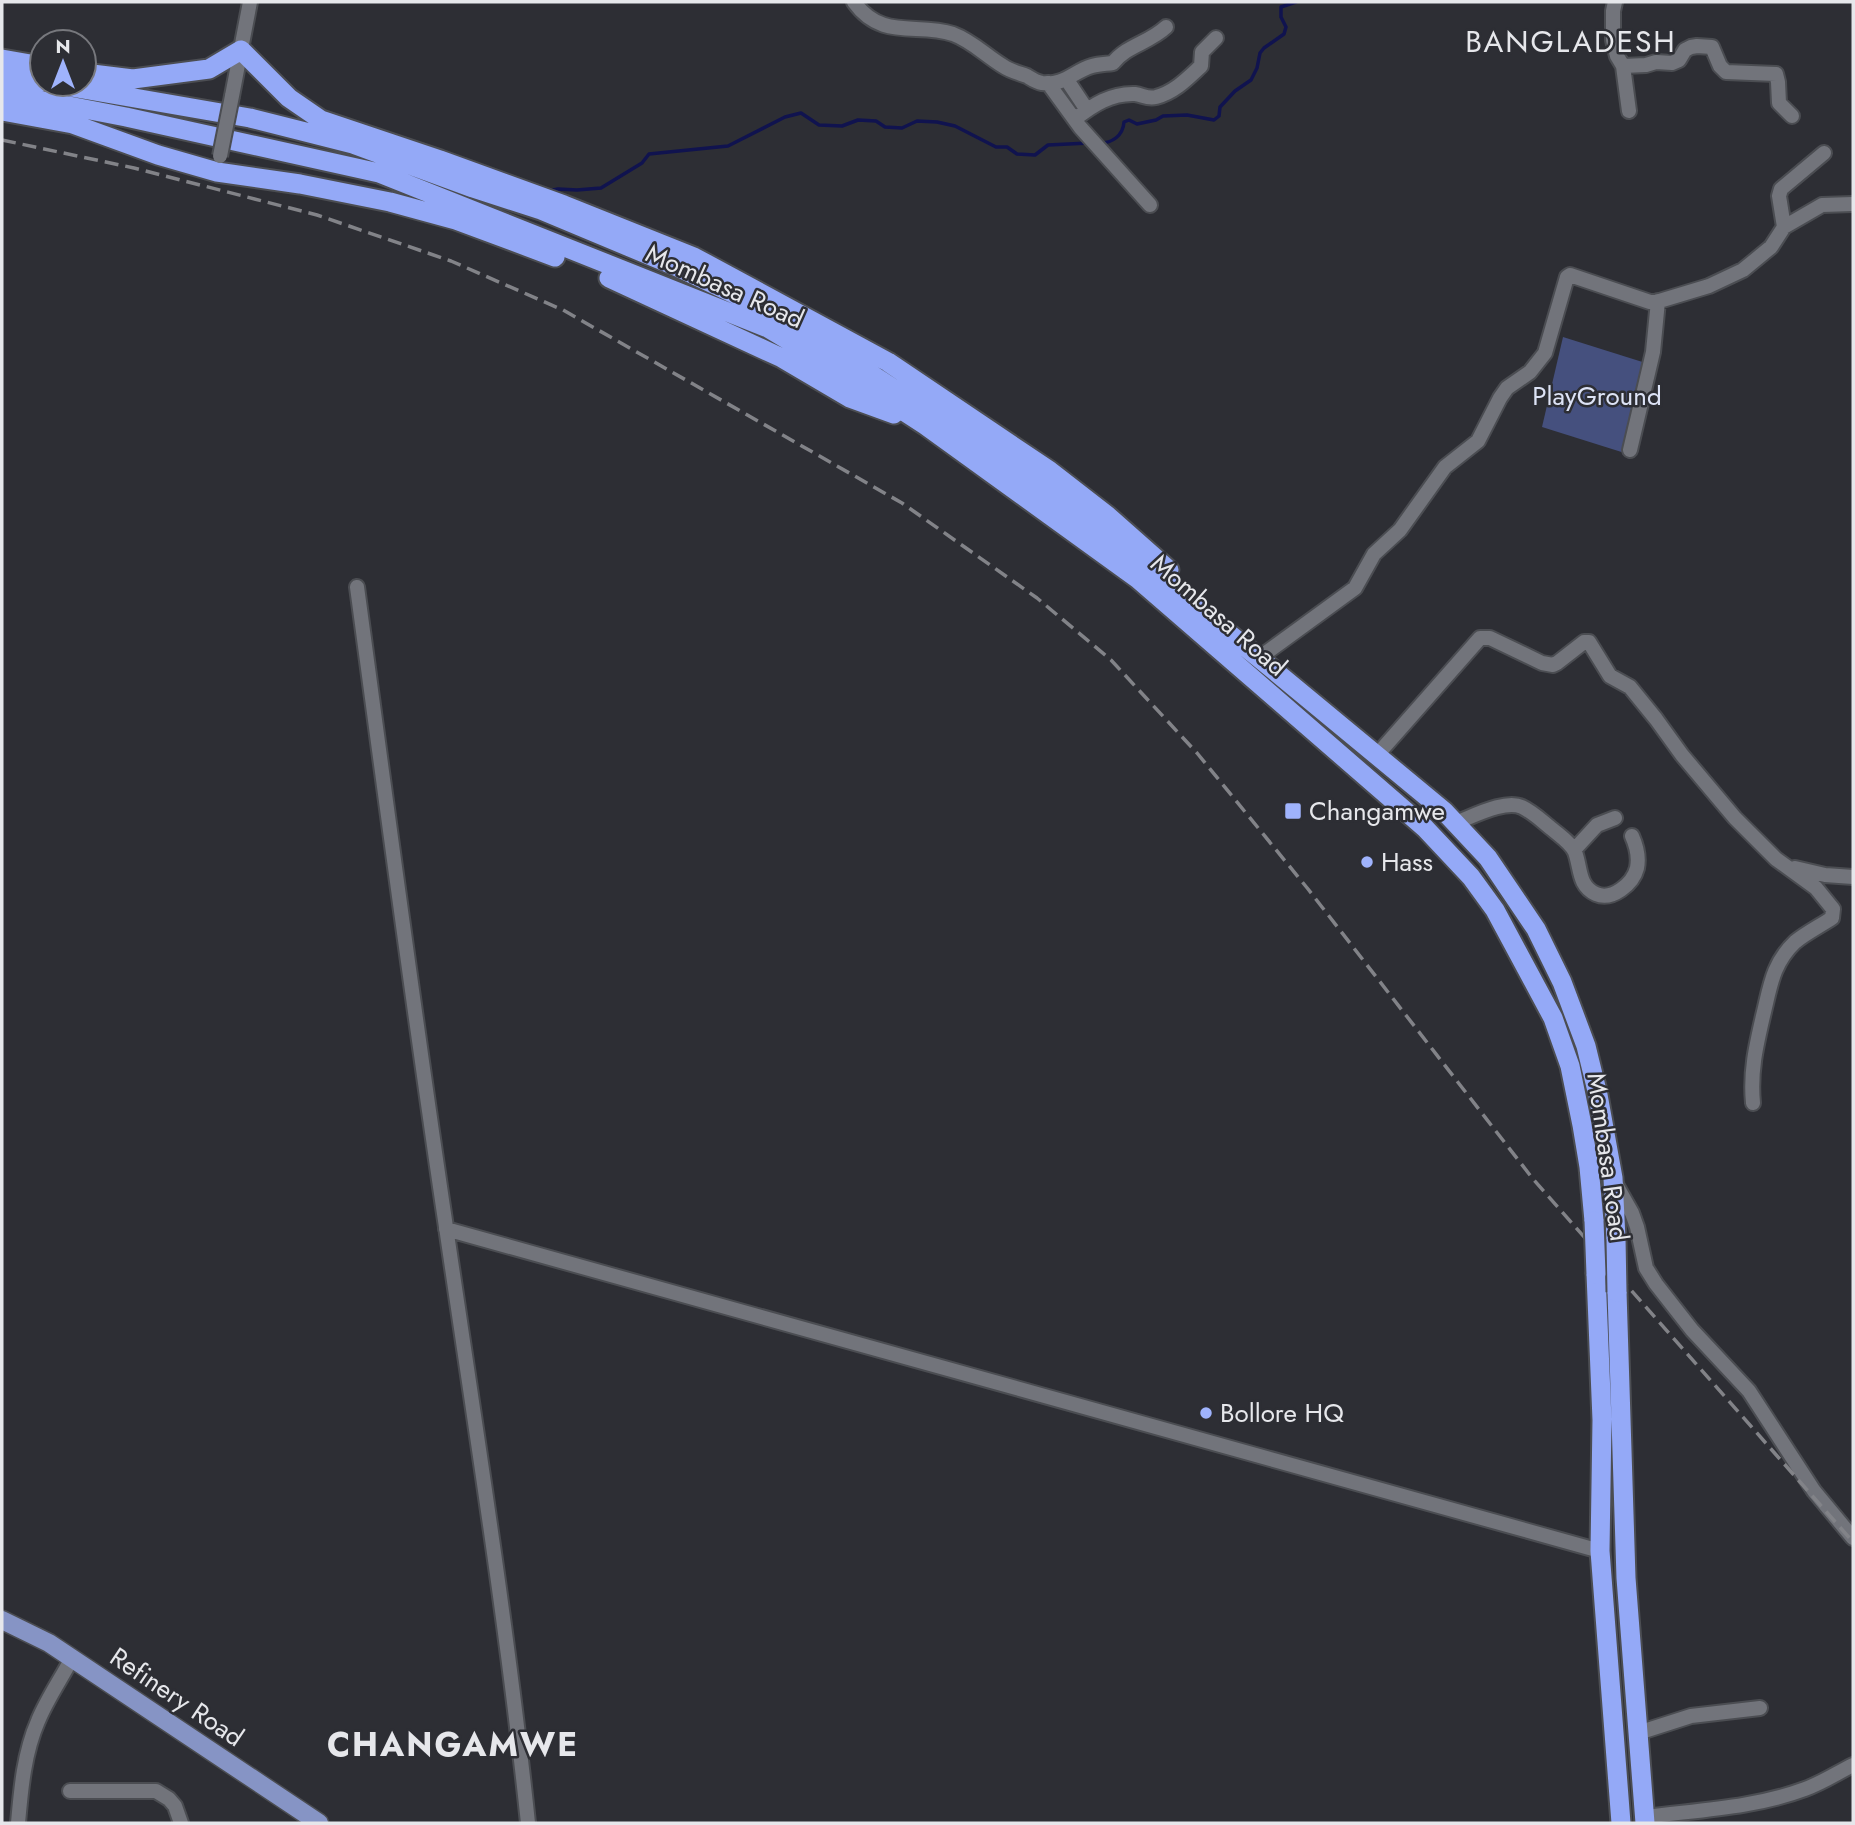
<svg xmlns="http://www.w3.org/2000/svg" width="1855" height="1825" font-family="Jost,sans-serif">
<rect width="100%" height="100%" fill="#2d2e34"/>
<path fill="#45507e" d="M1563 337 1652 365 1631 455 1542 427Z"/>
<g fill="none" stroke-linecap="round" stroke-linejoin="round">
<path stroke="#10134f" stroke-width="3.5" d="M1100 143C1112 143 1123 136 1124 122L1129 120 1137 124 1156 120 1163 116 1187 115 1214 120 1219 116 1220 107 1235 91 1251 80 1257 68 1260 53 1264 48 1284 34 1286 27 1281 17V7L1296 2
M553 190 558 189 577 190 601 188 642 163 649 154 728 146 785 117 801 113 819 125 842 126 858 120 876 121 885 127 902 128 917 121 937 122 955 126 996 147H1007L1017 154 1035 155 1048 145 1089 143"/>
<g stroke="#4b4d52" stroke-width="18">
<path id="minor" d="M854 2C882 41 917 22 953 34 972 41 985 55 1003 66 1010 71 1019 73 1027 76 1032 79 1036 82 1042 83 1064 86 1074 71 1092 66 1099 64 1106 64 1113 63 1127 45 1149 43 1166 27
M1615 2 1613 11V40L1617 56 1623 66 1629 111
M1623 66 1646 65 1656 62 1672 63 1679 60 1685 50 1691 47 1697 46 1712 47 1720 66 1726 72 1776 74 1778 82 1779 103 1792 116
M1067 80 1087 110
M1048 83 1080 127 1150 205
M232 96 250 2
M1075 119C1093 105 1111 93 1135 94 1143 95 1147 99 1156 97 1175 92 1188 78 1201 66L1202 52 1216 38
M1784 227 1822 205 1853 204
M1630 450 1653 352 1658 301
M357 587C386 800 414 1014 446 1227 475 1425 507 1624 528 1823
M1259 658 1355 588 1374 554 1400 530 1445 467 1478 441 1500 398 1507 388 1530 372 1545 353 1567 277 1570 275 1650 302H1656L1709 286 1743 270 1771 247 1784 227 1779 196 1781 189 1824 153
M1377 755 1480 638H1490L1542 663 1553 665 1557 663 1584 642H1589L1610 676 1630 687 1656 719 1682 755 1735 818 1776 859 1816 888 1833 909 1832 918C1820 926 1806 933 1795 942 1772 964 1770 988 1763 1016 1756 1046 1750 1072 1753 1103
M1455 823C1472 817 1505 799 1522 807 1533 812 1543 822 1552 829 1560 836 1571 843 1575 852 1581 868 1578 886 1596 894 1612 901 1633 884 1637 868 1639 858 1636 845 1632 836
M1574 850 1597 825 1615 818
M1795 868 1825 875 1853 877
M1615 1183 1632 1213 1637 1227 1646 1268 1656 1284 1692 1330 1749 1391 1814 1491 1853 1538
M446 1229 1600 1551
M1638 1733 1691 1716 1760 1708
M70 1791H156L169 1799 175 1806 181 1823
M1645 1817C1698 1810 1754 1808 1805 1789 1822 1783 1837 1773 1853 1765
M18 1823C21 1789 24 1753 38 1721 47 1699 61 1679 72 1658"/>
</g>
<g stroke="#4b4d52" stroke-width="21">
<path id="major" d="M2 1620 49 1643 319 1823"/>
</g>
<g stroke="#4b4d52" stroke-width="23">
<path id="highway" d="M2 59 42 66
M84 73 133 79 209 69 241 50 289 98 321 120 440 160 564 205 694 257 888 362 1050 471 1108 516 1169 570
M2 75 42 82
M54 84 250 118 353 144 473 188 541 210 675 266 751 302 820 341 1014 467 1150 570 1259 658 1444 811 1488 858 1536 929 1562 982 1586 1046 1598 1095 1613 1178 1616 1239
M2 93 126 117 379 173 768 328 865 386 925 425 1138 579 1425 828 1471 877 1495 910 1553 1018 1570 1066 1582 1125 1589 1167 1594 1221
M2 111 73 124 158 155 217 172 300 184 390 202 456 220 555 257
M609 278 782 358 850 398 894 414
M1596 1274 1602 1420 1600 1551 1621 1823
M1617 1292 1626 1578 1645 1823"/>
</g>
<use href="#minor" stroke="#72747b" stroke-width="14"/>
<use href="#major" stroke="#8694c5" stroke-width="18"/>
<use href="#highway" stroke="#94a9f7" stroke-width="19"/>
<path stroke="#828388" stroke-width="3.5" stroke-dasharray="14 7" stroke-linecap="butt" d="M2 140 134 168 317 215 451 261 563 310 902 503 1037 598 1111 660 1197 753 1308 889 1533 1179 1853 1542"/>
<g stroke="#4b4d52" stroke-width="18" stroke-linecap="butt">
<path id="minor-bridge" d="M220 156 232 96"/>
</g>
<g stroke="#4b4d52" stroke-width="23" stroke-linecap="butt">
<path id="highway-bridge" d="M1594 1221 1596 1274
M1616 1239 1617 1292"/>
</g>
<use href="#minor-bridge" stroke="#72747b" stroke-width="14"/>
<use href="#highway-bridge" stroke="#94a9f7" stroke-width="19"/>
</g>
<g fill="#9fb3fd" stroke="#2d2e34" stroke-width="2.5">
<rect x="1284" y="802" width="18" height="18" rx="3.5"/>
<circle cx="1367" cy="862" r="7"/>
<circle cx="1206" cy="1413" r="7"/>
</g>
<g text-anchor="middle" stroke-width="5" stroke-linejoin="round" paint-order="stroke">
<g font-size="26" fill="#e6e7eb" stroke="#2d2e34">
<text transform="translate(725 286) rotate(24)" y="9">Mombasa Road</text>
<text transform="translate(1219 615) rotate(41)" y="9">Mombasa Road</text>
<text transform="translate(1608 1157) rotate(82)" y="9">Mombasa Road</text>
<text transform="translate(177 1697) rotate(34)" y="9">Refinery Road</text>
</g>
<g font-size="26" fill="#dde3f6" stroke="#2d2e34">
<text x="1597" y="405">PlayGround</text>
</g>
<g font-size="26" fill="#e6e7eb" stroke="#2d2e34" text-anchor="start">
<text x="1309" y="820">Changamwe</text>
<text x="1381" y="871">Hass</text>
<text x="1220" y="1422">Bollore HQ</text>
</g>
<g font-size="30" letter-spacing="2" fill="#e6e7eb" stroke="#2d2e34">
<text x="1571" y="52">BANGLADESH</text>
</g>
<g font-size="33" font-weight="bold" letter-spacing="2" fill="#e6e7eb" stroke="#2d2e34">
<text x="453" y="1756">CHANGAMWE</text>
</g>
</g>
<rect width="1855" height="1825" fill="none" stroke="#e6e7eb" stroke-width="7"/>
<g transform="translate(63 63)"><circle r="33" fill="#2d2e34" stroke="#77787d" stroke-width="2"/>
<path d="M0-5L12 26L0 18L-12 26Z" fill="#9fb3fd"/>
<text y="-10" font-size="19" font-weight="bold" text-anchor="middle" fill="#e6e7eb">N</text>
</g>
</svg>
